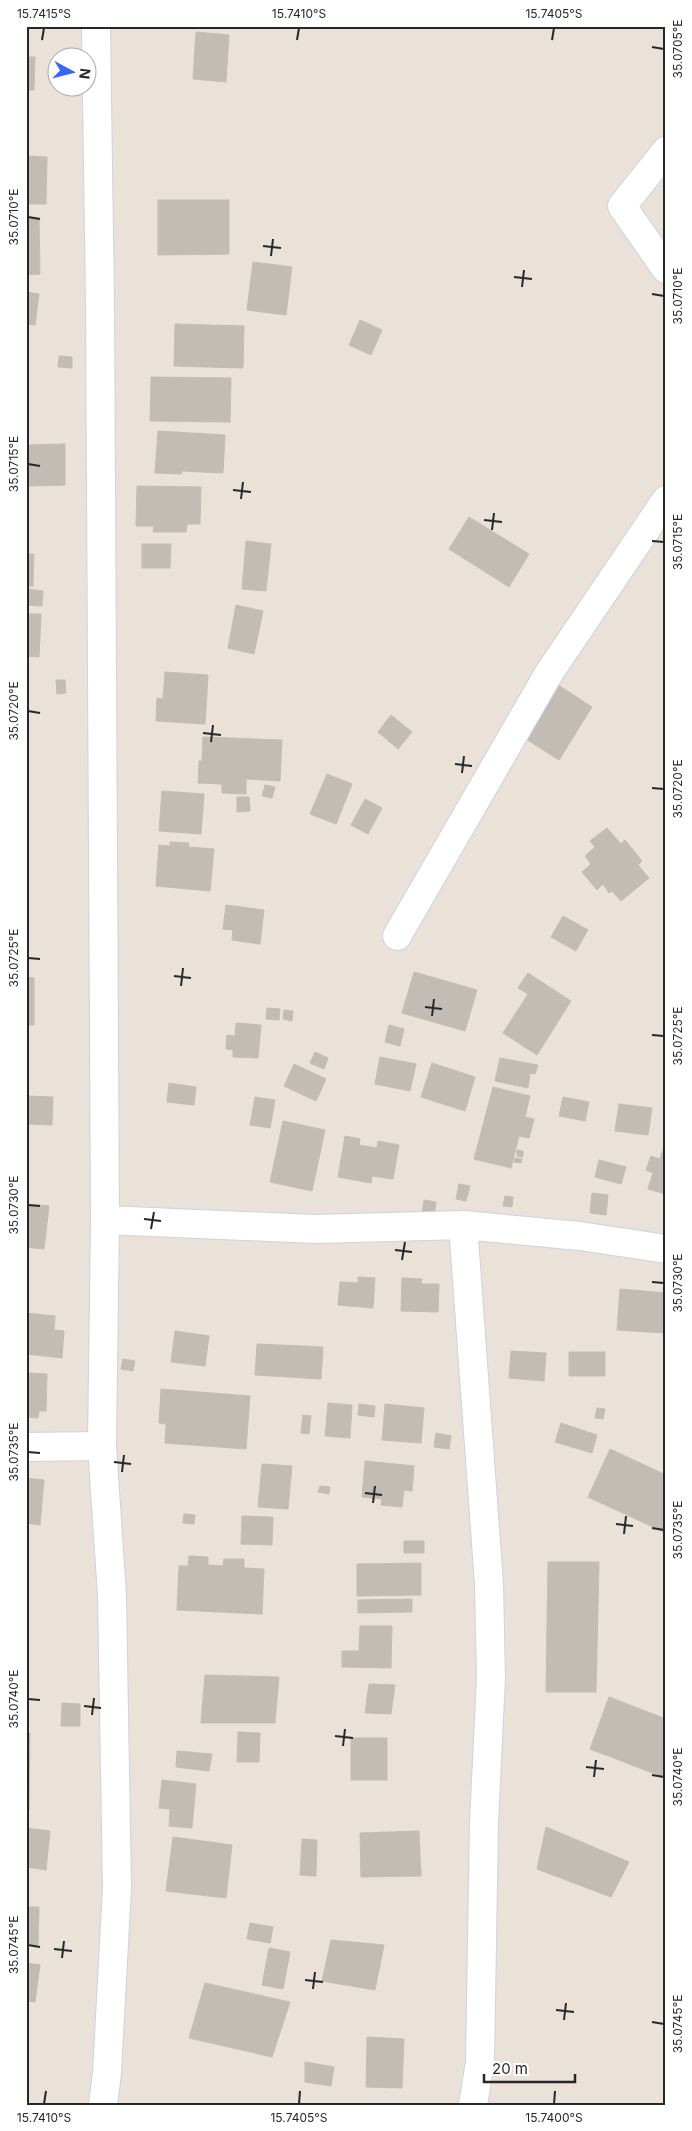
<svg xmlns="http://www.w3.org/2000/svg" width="692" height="2131" font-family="Inter,sans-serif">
<rect width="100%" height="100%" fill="#eae1d8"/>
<path fill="#c2bcb4" stroke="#c5bdb2" d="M196 32 229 35 226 82 193 79Z
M26 57H35L34 90H26Z
M26 156 47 157 46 204H26Z
M158 200H229V254L158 255Z
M26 218H39L40 274 26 275Z
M253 262 292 267 286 315 247 310Z
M26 292 39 294 35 325 26 324Z
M360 320 382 330 371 355 349 345Z
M175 324 244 326 243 368 174 366Z
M59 356 72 357V368L58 367Z
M151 377 231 378 230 422 150 421Z
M158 431 225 435 223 473 182 471 181 474 155 473Z
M65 444V485L26 486V445Z
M137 486 201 487 200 524H187L186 532H153L154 526H136Z
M469 517 529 554 509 587 449 549Z
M246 541 271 544 266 591 242 589Z
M142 544H171L170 568H142Z
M26 554H34L33 586H26Z
M26 589 43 591 42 606 26 605Z
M236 605 263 611 254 654 228 648Z
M26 614H41L39 657 26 656Z
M165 672 208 675 205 724 156 721 157 698 163 699Z
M56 680H65L66 693 57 694Z
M558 685 592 707 559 760 518 734Z
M391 715 412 732 398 749 378 732Z
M203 737 282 740 280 781 246 779V794L222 793V784L198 783 199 761H202Z
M327 774 352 784 336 824 310 814Z
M265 785 275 787 272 798 262 796Z
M162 791 204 794 201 834 159 831Z
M237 797H249L250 811 237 812Z
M365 799 382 808 368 834 351 825Z
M26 807H28L26 849Z
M607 828 621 844 625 840 642 861 638 865 649 878 621 901 612 891 609 893 603 884 597 890 582 872 591 864 585 856 595 847 590 841Z
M170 842 189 843 188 847 214 849 210 891 156 886 159 845 170 846Z
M226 905 264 910 260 944 232 940 233 930 223 929Z
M563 916 588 930 576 951 551 937Z
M414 972 477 990 465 1031 402 1013Z
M528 973 571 1001 537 1055 503 1033 528 994 518 988Z
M26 977 34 978V1025H26Z
M267 1008 280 1009 279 1020 266 1019Z
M284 1010 293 1011 292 1021 283 1019Z
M236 1023 261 1025 258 1058 233 1057V1050L226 1049 227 1035 235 1036Z
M389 1025 404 1029 400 1046 385 1042Z
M315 1052 328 1058 324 1069 310 1063Z
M380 1057 416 1064 410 1091 375 1084Z
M500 1058 538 1065 535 1074 530 1073 528 1088 495 1081Z
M432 1063 475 1077 465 1111 421 1097Z
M294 1064 326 1079 316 1101 284 1086Z
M169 1083 196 1087 194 1105 167 1102Z
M493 1087 530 1096 525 1117 534 1119 529 1138 519 1136 511 1168 474 1159Z
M26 1096 53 1097 52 1125 26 1124Z
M255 1097 275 1100 270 1128 250 1125Z
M563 1097 589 1102 585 1121 559 1116Z
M619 1104 652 1108 648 1135 615 1131Z
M283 1121 325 1130 312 1191 270 1182Z
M345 1136 360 1139 359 1145 377 1148 378 1141 399 1145 393 1179 372 1176 371 1183 338 1177Z
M666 1140V1194L648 1189 653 1173 646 1170 651 1156 660 1159Z
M517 1150 523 1151V1157L517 1156Z
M515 1158 522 1159 521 1163 514 1162Z
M599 1160 626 1167 621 1184 595 1177Z
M459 1184 470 1186 466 1201 456 1199Z
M592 1193 608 1195 606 1215 590 1213Z
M505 1196 513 1197 512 1207 503 1206Z
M424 1200 436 1202 434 1217 422 1215Z
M26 1204 49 1206 44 1249 26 1247Z
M358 1277 375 1278 373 1308 338 1305 340 1282 358 1283Z
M402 1278 422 1279 421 1284H439L438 1312 401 1311Z
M620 1289 666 1293 664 1333 617 1330Z
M26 1313 55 1316 54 1330 64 1331 62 1358 26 1354Z
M175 1331 209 1336 205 1366 171 1362Z
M257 1344 323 1347 321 1379 255 1375Z
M511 1351 546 1353 544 1381 509 1378Z
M569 1352H605V1376H569Z
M123 1359 135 1361 133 1371 121 1369Z
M26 1373 47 1374 46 1411H39L38 1418 26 1417Z
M161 1389 250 1396 246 1449 165 1443 166 1424 159 1423Z
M328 1403 352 1405 350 1438 325 1436Z
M359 1404 375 1406 374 1417 358 1415Z
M385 1404 424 1408 421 1443 382 1440Z
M597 1408 605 1409 603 1419 595 1418Z
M303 1415 311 1416 309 1434 301 1433Z
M561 1423 597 1435 592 1453 555 1442Z
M436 1433 451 1436 449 1449 434 1447Z
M610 1449 666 1475V1533L588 1497Z
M365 1461 414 1466 412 1491 404 1490 402 1507 381 1505 382 1499 362 1497Z
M262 1464 292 1466 288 1509 258 1507Z
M26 1478 44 1480 40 1525 26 1523Z
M320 1486 330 1487 329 1494 318 1492Z
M184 1514 195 1515 194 1524 183 1523Z
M242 1516 273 1517 272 1545 241 1544Z
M404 1541H424V1553H404Z
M189 1556 208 1557V1565L223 1566 224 1559H244V1568L264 1569 262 1614 177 1610 179 1566H188Z
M548 1562H599L596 1692H546Z
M421 1563V1595L357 1596V1564Z
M412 1599V1612L358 1613V1600Z
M360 1626H392L391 1668 342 1667V1651H359Z
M205 1675 279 1677 275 1723H201Z
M369 1684 395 1685 391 1714 365 1713Z
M609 1697 666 1719V1778L590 1749Z
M62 1703 80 1704V1726H61Z
M238 1732 260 1733 259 1762H237Z
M26 1733H30L29 1811H26Z
M351 1738H387V1780H351Z
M177 1751 212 1754 209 1771 176 1767Z
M162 1780 196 1784 192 1828 169 1826 170 1809 159 1808Z
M546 1827 629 1862 611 1897 537 1869Z
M26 1828 50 1831 46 1870 26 1867Z
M419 1831 421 1876 361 1877 360 1833Z
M173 1837 232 1845 226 1898 166 1891Z
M302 1839 317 1840 316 1876 300 1875Z
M26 1907H39L38 1945H26Z
M250 1923 273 1927 270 1943 247 1939Z
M331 1940 384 1945 375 1990 322 1981Z
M269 1948 290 1952 283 1989 262 1985Z
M26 1963 40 1965 35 2002 26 2001Z
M205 1983 290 2002 272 2057 189 2038Z
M367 2037 404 2039 402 2088 366 2087Z
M305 2062 334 2067 331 2086 305 2082Z"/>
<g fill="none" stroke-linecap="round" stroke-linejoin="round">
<g stroke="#ced3e1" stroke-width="30">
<path id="street" d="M96 26 100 304 105 1220 102 1446 112 1595 117 1888 107 2073 103 2105
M666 151 622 206 666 269
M397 936 549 673 666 500
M105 1220 316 1229 463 1225 580 1236 666 1249
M463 1225 489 1584 491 1678 484 1822 480 2062 473 2105
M26 1447 102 1446"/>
</g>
<use href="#street" stroke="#fff" stroke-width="28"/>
</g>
<path fill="none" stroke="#272727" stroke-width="2" d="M42 40 44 28M297 40 299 28M552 40 554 28M652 47 664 49M28 217 40 219M263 246 281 248M271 256 273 239M514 277 532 279M522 287 524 270M652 294 664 296M28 464 40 466M233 490 251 492M241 499 243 482M484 520 502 522M492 530 494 513M652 541 664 542M28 711 40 713M203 733 221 735M211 742 213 725M455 764 472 766M462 773 464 756M652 788 664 789M28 958 40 959M174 976 191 978M181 986 183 968M425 1007 442 1009M432 1016 434 999M652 1035 664 1036M28 1205 40 1206M144 1219 161 1221M151 1229 154 1212M395 1250 412 1252M402 1260 405 1242M652 1282 664 1283M28 1452 40 1453M114 1462 131 1464M122 1472 124 1455M365 1493 382 1495M373 1503 375 1486M616 1524 633 1526M652 1528 664 1530M624 1534 626 1516M28 1699 40 1700M84 1706 101 1708M92 1715 94 1698M335 1736 353 1738M343 1746 345 1729M586 1767 604 1769M652 1775 664 1777M594 1777 596 1760M28 1945 40 1947M54 1949 72 1951M62 1958 64 1941M305 1980 323 1982M313 1989 315 1972M556 2010 574 2012M564 2020 566 2003M652 2022 664 2024M44 2104 46 2091M299 2104 300 2091M554 2104 555 2091"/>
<rect width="692" height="2131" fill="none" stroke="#ffffff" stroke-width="55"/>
<g transform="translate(72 72) rotate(97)"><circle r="24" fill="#ffffff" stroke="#a9a9a9"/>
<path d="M0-4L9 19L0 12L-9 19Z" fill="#3566fa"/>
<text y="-8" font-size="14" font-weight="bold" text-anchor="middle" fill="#272727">N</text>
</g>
<path d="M484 2074v8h91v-8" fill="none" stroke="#272727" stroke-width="2.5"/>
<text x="492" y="2074" font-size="15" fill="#272727" stroke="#ffffff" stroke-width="4" paint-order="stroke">20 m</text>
<rect x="28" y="28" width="636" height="2076" fill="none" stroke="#272727" stroke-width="2"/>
<g font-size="12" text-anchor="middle" fill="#272727">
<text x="44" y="18">15.7415°S</text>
<text x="299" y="18">15.7410°S</text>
<text x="554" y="18">15.7405°S</text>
<text transform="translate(678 49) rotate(-90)" y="4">35.0705°E</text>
<text transform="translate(14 217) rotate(-90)" y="4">35.0710°E</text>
<text transform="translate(678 296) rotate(-90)" y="4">35.0710°E</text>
<text transform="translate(14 464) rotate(-90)" y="4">35.0715°E</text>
<text transform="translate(678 542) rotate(-90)" y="4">35.0715°E</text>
<text transform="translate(14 711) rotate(-90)" y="4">35.0720°E</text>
<text transform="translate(678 789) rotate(-90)" y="4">35.0720°E</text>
<text transform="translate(14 958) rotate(-90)" y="4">35.0725°E</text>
<text transform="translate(678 1036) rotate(-90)" y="4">35.0725°E</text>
<text transform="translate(14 1205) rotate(-90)" y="4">35.0730°E</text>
<text transform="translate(678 1283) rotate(-90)" y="4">35.0730°E</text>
<text transform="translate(14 1452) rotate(-90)" y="4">35.0735°E</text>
<text transform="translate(678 1530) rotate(-90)" y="4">35.0735°E</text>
<text transform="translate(14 1699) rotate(-90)" y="4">35.0740°E</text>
<text transform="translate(678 1777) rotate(-90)" y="4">35.0740°E</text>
<text transform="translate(14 1945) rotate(-90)" y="4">35.0745°E</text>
<text transform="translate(678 2024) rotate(-90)" y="4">35.0745°E</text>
<text x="44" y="2122">15.7410°S</text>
<text x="299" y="2122">15.7405°S</text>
<text x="554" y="2122">15.7400°S</text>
</g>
</svg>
